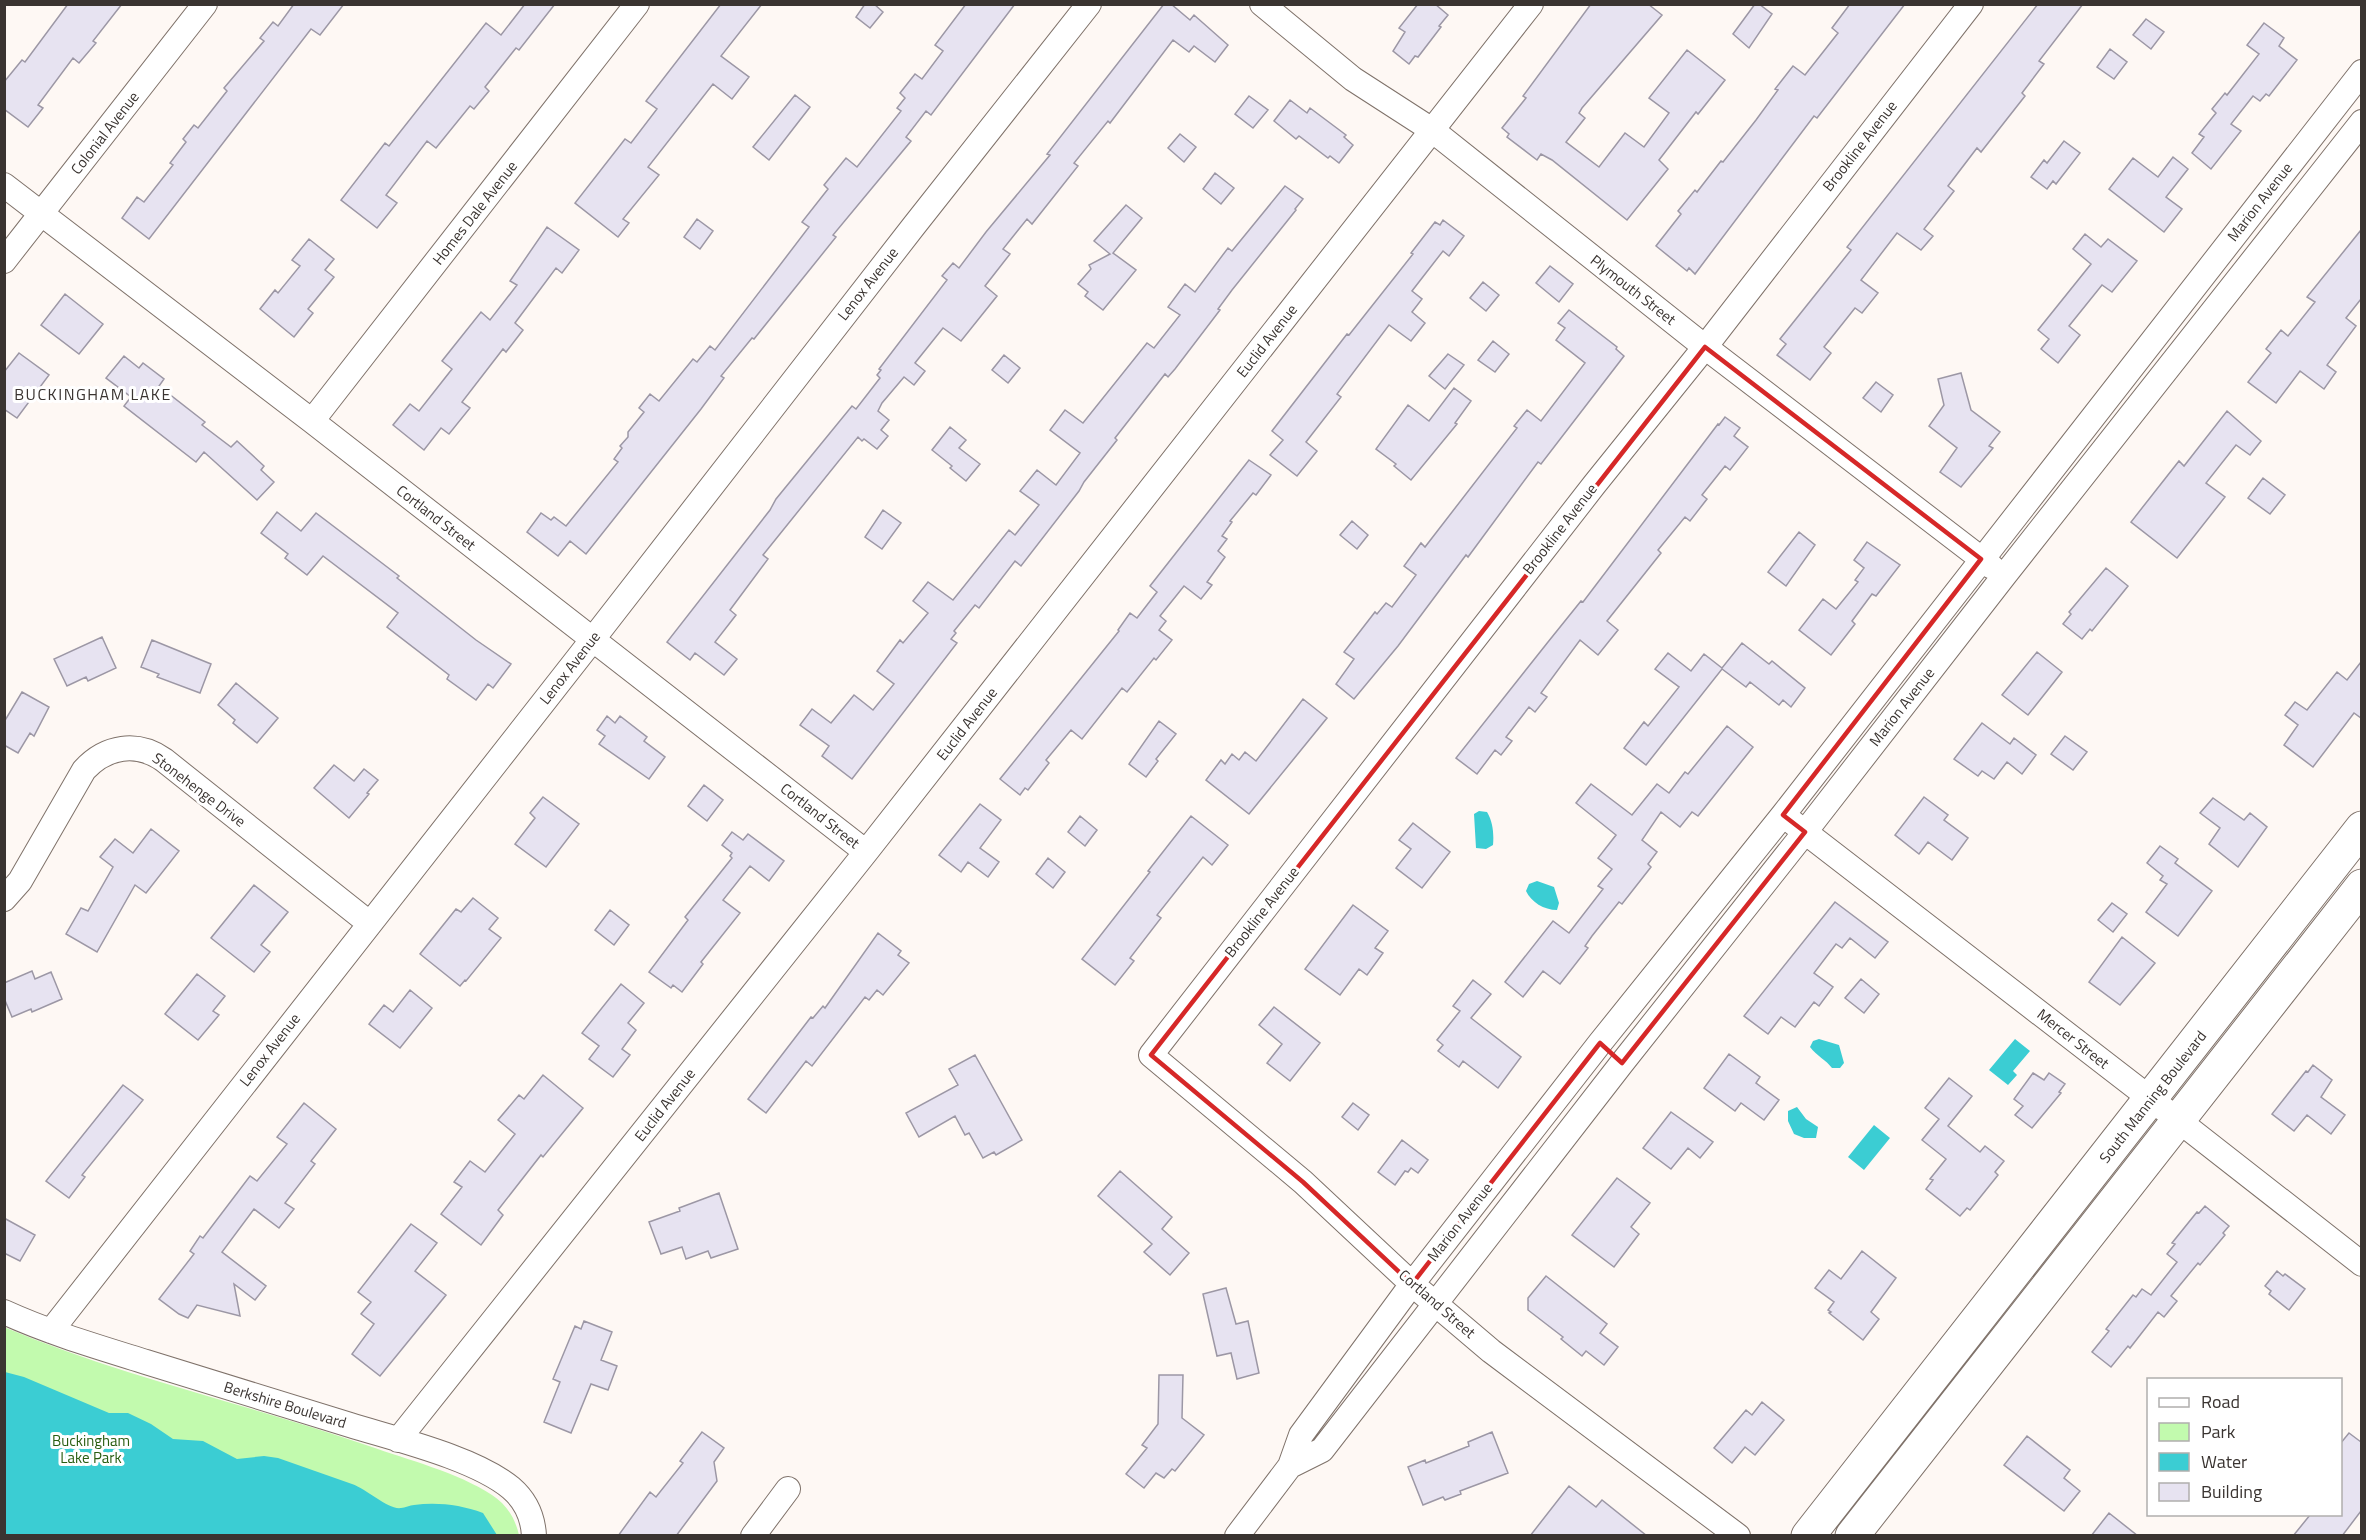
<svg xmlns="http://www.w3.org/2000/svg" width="2366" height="1540" font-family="'Titillium Web',sans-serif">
<rect width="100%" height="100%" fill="#fef8f4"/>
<path fill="#c2faae" d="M4 1327C122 1377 248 1404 369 1446 408 1460 457 1472 492 1495 507 1505 515 1518 519 1535H5Z"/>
<path fill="#3bcdd3" d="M1479 811 1487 812C1493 822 1494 834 1493 845L1486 849 1476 848 1474 814Z
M1537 881 1554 887 1559 903 1557 910C1544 910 1531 902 1526 891L1529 884Z
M1819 1039 1839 1045 1844 1063 1840 1068H1832C1826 1060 1817 1056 1810 1047L1813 1041Z
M2015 1039 2030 1051 2013 1071 2017 1075 2008 1085 1989 1070Z
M1797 1107 1806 1119 1818 1127 1816 1138H1804L1794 1134 1788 1121V1111Z
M1874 1125 1890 1138 1864 1170 1848 1157Z
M5 1372 24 1377 109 1413H128L151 1424 173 1439 203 1441 237 1459 264 1456 278 1458 352 1484C367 1489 388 1510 401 1508 405 1508 410 1505 414 1505 438 1502 461 1505 483 1513L497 1535H5Z"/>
<path fill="#e7e3f1" stroke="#9c97a5" stroke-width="1.5" d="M68 4H122L93 41 96 43 79 63 73 58 38 105 43 108 28 127 4 109V82L22 60 25 62Z
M294 4H344L320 35 311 29 149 239 122 218 137 197 144 202 173 165 170 163 186 142 183 139 194 125 198 128 227 91 224 88 264 41 260 38 273 22 278 26Z
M525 4H555L519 50 516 48 485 87 489 91 474 109 470 106 436 148 427 141 386 195 397 203 377 228 341 200 385 143 389 146 486 23 501 35Z
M721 4H762L721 56 749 77 732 99 713 84 648 167 659 175 623 219 629 223 618 237 575 203 625 139 631 143 657 109 646 101Z
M865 4H874L883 12 870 28 856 17Z
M966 4H1015L931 115 926 111 906 137 911 141 833 235 836 237 754 339 752 338 721 376 724 378 701 409 586 554 570 541 558 556 527 532 541 513 551 520 554 517 566 526 618 462 614 459 622 448 620 446 628 437V432L644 412 639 408 650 394 659 401 693 359 697 362 710 346 715 350 809 227 802 222 828 189 824 185 846 158 857 167 901 111 897 108 905 98 900 93 915 74 922 79 943 51 935 45Z
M1164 4H1171L1190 20 1194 15 1228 45 1215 62 1194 46 1189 52 1173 40 1110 123 1108 121 1074 163 1078 166 1032 224 1027 219 1003 249 1010 254 985 286 997 296 961 341 943 328 915 363 925 371 914 385 904 377 882 403 878 411 889 420 881 430 888 436 877 449 864 439 862 441 858 437 763 555 768 559 730 610 736 615 715 642 737 659 724 675 695 653 690 660 667 642 770 510 776 499 852 406 856 409 880 378 877 375 881 370 879 369 947 280 942 276 953 263 959 268 986 232 1050 155 1047 154Z
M1418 4H1435L1448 15 1439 26 1441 27 1418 57 1415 56 1409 64 1393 51 1405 32 1399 28Z
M1591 4H1648L1662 15 1582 108 1579 113 1585 118 1566 142 1599 167 1625 133 1644 147 1669 113 1649 98 1687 50 1725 80 1698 114 1696 112 1659 160 1668 169 1627 220 1552 160 1541 154 1537 160 1507 137 1509 134 1502 128 1526 98 1523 96Z
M1755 4H1759L1772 14 1749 48 1733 34Z
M1850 4H1905L1817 118 1814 116 1695 274 1689 268 1687 271 1656 246 1681 214 1678 211 1695 190 1697 192 1721 161 1723 162 1756 120 1778 90 1775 89 1793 66 1805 75 1838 33 1832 28Z
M2038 4H2083L2039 61 2044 64 2022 93 2025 96 1981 152 1977 148 1948 186 1954 191 1924 229 1933 236 1921 250 1897 233 1861 280 1878 293 1862 313 1855 308 1824 347 1831 353 1810 380 1777 355 1786 344 1780 339 1851 250 1847 247Z
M2146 19 2164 32 2151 49 2133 35Z
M2264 23 2284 38 2279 46 2297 60 2269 96 2266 94 2260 101 2253 96 2231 124 2241 131 2211 169 2192 153 2204 137 2199 134 2216 113 2212 109 2225 93 2227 95 2259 54 2247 45Z
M2110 49 2127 62 2114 79 2097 67Z
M795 95 810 107 769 160 753 147Z
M1249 96 1268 110 1253 128 1235 114Z
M1290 100 1307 113 1310 108 1346 135 1344 137 1353 145 1339 163 1330 156 1328 158 1299 136 1296 139 1274 121Z
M1180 134 1196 147 1184 162 1168 148Z
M2064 141 2080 153 2056 184 2053 181 2047 189 2031 177 2044 160 2047 163Z
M2173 157 2188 169 2166 197 2182 209 2164 232 2109 189 2133 158 2158 177Z
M1215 173 1234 188 1221 204 1203 189Z
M1285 186 1303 199 1295 209 1296 210 1232 290 1218 309 1220 310 1175 369 1168 377 1165 374 1115 438 1117 440 1084 482 1079 491 1021 566 1015 561 979 608 975 605 954 631 956 633 951 639 957 643 852 779 822 756 829 746 800 725 812 709 831 723 854 695 873 710 894 684 877 671 900 640 903 643 928 613 913 601 928 582 953 600 1009 530 1015 535 1039 505 1020 491 1037 470 1056 485 1080 453 1050 430 1065 410 1083 423 1147 343 1154 348 1180 315 1168 307 1185 284 1195 292 1228 248 1232 251Z
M1126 205 1142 218 1113 253 1136 270 1103 310 1085 296 1088 292 1078 284 1091 269 1089 265 1110 254 1094 241Z
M697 219 713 231 700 249 684 237Z
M1443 220 1464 236 1449 256 1443 251 1412 291 1422 299 1412 312 1425 323 1411 341 1389 325 1337 394 1341 397 1306 442 1317 451 1297 476 1270 455 1283 440 1272 431 1347 334 1349 335 1413 254 1411 253 1435 222 1440 225Z
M547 227 579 250 562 273 556 268 515 323 523 330 506 352 503 349 462 402 470 408 449 434 441 428 424 450 393 425 410 404 419 411 452 369 442 361 481 312 490 320 517 285 510 281Z
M2361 230V299L2346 318 2356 326 2327 365 2336 372 2324 389 2300 371 2276 403 2248 382 2271 353 2266 349 2281 330 2288 336 2315 302 2307 297Z
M2085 234 2101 247 2108 239 2137 261 2112 292 2102 285 2069 326 2080 335 2058 363 2041 349 2049 339 2038 330 2091 264 2073 249Z
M309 239 334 259 325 270 334 277 308 309 313 313 294 337 260 309 275 290 278 293 300 266 292 260Z
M1550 266 1573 284 1559 302 1536 283Z
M1483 282 1499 295 1486 311 1470 298Z
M65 294 103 324 79 354 41 325Z
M1569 310 1617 347 1616 349 1624 356 1541 464 1538 462 1468 557 1466 555 1398 646 1354 699 1336 684 1354 659 1344 652 1375 612 1377 614 1386 603 1392 607 1416 575 1404 566 1421 543 1425 547 1517 428 1514 426 1527 410 1541 421 1585 363 1556 340 1565 328 1558 323Z
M1493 341 1509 354 1495 372 1478 360Z
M19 353 49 375 17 418 4 409V372Z
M1448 354 1464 365 1445 389 1429 376Z
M1004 355 1020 368 1008 383 992 370Z
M124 356 139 368 143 363 164 379 159 386 205 422 202 425 231 447 237 441 264 466 261 470 274 482 257 500 204 452 196 462 124 406 131 397 106 378Z
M1961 373 1971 410 2000 432 1989 446 1993 448 1961 487 1940 472 1957 448 1929 426 1944 405 1938 379Z
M1876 382 1893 395 1881 412 1863 398Z
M1454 388 1471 401 1455 423 1457 424 1411 480 1394 466 1396 464 1376 449 1408 405 1429 421Z
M2227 411 2261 441 2250 455 2236 445 2206 483 2225 497 2177 558 2131 522 2179 461 2184 466Z
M1725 417 1740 428 1734 436 1748 447 1730 470 1725 466 1702 495 1707 499 1690 521 1685 517 1658 550 1661 553 1607 621 1618 630 1598 655 1580 640 1541 693 1547 697 1535 712 1529 707 1506 737 1512 741 1501 755 1495 750 1477 774 1456 758 1548 642 1581 601 1583 602 1718 424 1719 425Z
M950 427 966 440 959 448 980 464 966 481 950 468 952 466 932 450Z
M1249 460 1271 475 1256 495 1253 493 1230 521 1232 522 1222 536 1227 539 1218 551 1225 557 1207 582 1212 585 1201 599 1184 586 1160 616 1166 621 1159 630 1172 640 1156 660 1154 658 1127 692 1122 688 1082 739 1071 730 1046 760 1049 763 1028 790 1025 788 1020 795 1000 779 1119 631 1118 630 1130 613 1137 618 1157 592 1150 586Z
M2263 478 2285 495 2270 514 2248 498Z
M883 510 901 523 882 549 865 537Z
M277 512 301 531 316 513 399 576 397 578 476 640 511 664 493 688 488 684 476 700 447 679 449 675 387 627 398 613 323 556 307 575 285 558 288 554 261 533Z
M1352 521 1368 535 1357 549 1340 535Z
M1799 532 1815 545 1786 586 1768 572Z
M1867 542 1900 565 1876 596 1872 594 1852 621 1855 624 1831 655 1799 630 1823 599 1836 609 1858 582 1855 580 1864 568 1854 560Z
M2106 568 2128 586 2092 631 2090 629 2082 639 2063 624 2071 614 2069 612Z
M102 637 116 668 88 681 86 677 67 686 54 659Z
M152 640 211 664 200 693 157 677 159 674 141 667Z
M1742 643 1769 664 1772 661 1805 688 1791 707 1783 700 1779 705 1750 682 1746 687 1722 669 1646 765 1624 748 1644 722 1648 726 1679 687 1655 669 1668 653 1691 671 1704 654 1722 668Z
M2037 652 2062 672 2028 715 2002 695Z
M2361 662V718L2354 713 2313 767 2284 745 2298 725 2285 715 2295 702 2307 710 2337 672 2347 680Z
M236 683 278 718 257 743 233 723 235 720 218 705Z
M22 692 49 707 34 736 30 733 18 753 4 745V722Z
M1303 699 1327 718 1249 814 1206 780 1221 760 1225 764 1232 754 1239 760 1245 752 1256 761Z
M607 716 615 723 620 716 647 737 644 741 665 757 649 779 599 744 605 736 597 730Z
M1159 721 1176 734 1156 759 1158 761 1146 777 1129 764Z
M1982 723 2010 744 2014 738 2036 755 2022 774 2007 762 1994 779 1982 771 1978 776 1954 759Z
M1727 726 1753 747 1698 816 1692 812 1680 827 1661 812 1642 840 1657 852 1648 864 1651 867 1622 904 1619 902 1592 936 1585 946 1588 948 1560 984 1543 971 1523 997 1505 982 1553 921 1569 933 1603 889 1598 886 1612 869 1598 858 1616 835 1576 803 1591 784 1632 815 1657 784 1669 793 1685 772 1688 774Z
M2065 736 2087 752 2073 770 2051 754Z
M334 765 354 781 364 769 378 780 367 793 369 794 349 818 314 788Z
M704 785 723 800 707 821 688 806Z
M543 797 579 824 546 867 515 844 535 818 530 813Z
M1924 797 1948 815 1944 820 1968 838 1952 860 1928 842 1919 854 1895 835Z
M2213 798 2244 820 2250 813 2267 827 2238 867 2209 844 2220 828 2200 813Z
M980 804 1001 820 980 848 999 862 988 877 968 862 961 872 939 855Z
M1080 816 1097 830 1085 846 1068 832Z
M1191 816 1228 845 1212 865 1203 857 1157 915 1161 918 1130 958 1134 961 1115 985 1082 959 1150 872 1148 871Z
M1413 823 1450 852 1422 888 1396 868 1411 849 1399 840Z
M151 829 179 851 146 893 135 885 97 952 66 934 81 908 88 911 113 867 100 857 115 839 133 853Z
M732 832 743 840 748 834 784 861 769 881 750 866 723 900 740 913 701 962 703 964 682 992 673 985 671 988 649 972 688 920 685 917 732 858 730 856 732 853 722 845Z
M2160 846 2178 859 2175 863 2212 891 2178 936 2146 912 2167 884 2160 880 2163 876 2147 863Z
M1048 858 1065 872 1053 888 1036 874Z
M254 885 288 912 261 945 270 952 254 972 211 938Z
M473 898 498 918 489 929 501 938 466 981 465 980 460 986 420 954 456 909 461 912Z
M1835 902 1888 942 1875 958 1850 938 1842 948 1836 944 1814 973 1833 987 1819 1006 1814 1002 1795 1027 1781 1017 1768 1034 1744 1016Z
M2112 903 2127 914 2113 932 2098 920Z
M1353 905 1388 931 1375 948 1383 953 1367 975 1359 969 1340 995 1305 969Z
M610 910 629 925 614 945 595 930Z
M878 933 901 951 898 955 909 963 883 995 877 990 869 1000 865 997 812 1066 806 1061 766 1113 748 1099 811 1017 813 1018 823 1006 825 1008Z
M2122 937 2155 963 2120 1005 2089 982Z
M32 971 35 979 51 972 62 999 32 1012 31 1009 12 1017 4 998V983Z
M197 974 225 996 213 1011 219 1015 198 1040 165 1014Z
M1861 979 1879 994 1864 1013 1845 998Z
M1473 980 1491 994 1471 1018 1521 1057 1498 1088 1463 1061 1459 1067 1438 1051 1443 1045 1437 1040 1460 1011 1453 1006Z
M621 984 644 1003 628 1023 636 1030 622 1049 630 1055 613 1077 589 1059 599 1046 582 1033Z
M410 990 432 1008 400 1048 369 1024 384 1005 393 1012Z
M1274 1007 1320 1043 1290 1081 1267 1063 1282 1044 1259 1025Z
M1729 1054 1760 1077 1756 1083 1779 1100 1764 1120 1741 1103 1735 1111 1704 1088Z
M975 1055 1022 1140 996 1155 994 1152 983 1158 969 1133 965 1135 955 1116 919 1137 906 1113 958 1085 949 1069Z
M2313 1065 2332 1080 2321 1097 2345 1115 2331 1134 2307 1115 2294 1131 2272 1114 2306 1071 2308 1072Z
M2033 1073 2044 1080 2049 1073 2065 1084 2059 1092 2061 1093 2032 1128 2015 1115 2023 1106 2014 1099Z
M543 1075 583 1108 543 1157 541 1155 498 1210 503 1215 481 1245 441 1214 462 1187 454 1182 470 1161 485 1172 515 1134 498 1120 519 1095 524 1099Z
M1949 1078 1972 1096 1948 1126 1980 1152 1985 1146 2004 1161 1995 1172 1998 1175 1970 1210 1967 1208 1960 1216 1926 1189 1933 1180 1930 1179 1946 1159 1922 1140 1939 1119 1925 1108Z
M123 1085 143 1100 82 1175 85 1177 69 1198 46 1181Z
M304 1103 336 1129 311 1161 315 1164 285 1203 294 1209 279 1228 254 1209 222 1252 266 1286 255 1300 234 1284 240 1316 197 1305 188 1318 179 1314 159 1299 194 1254 190 1251 200 1236 203 1238 250 1176 257 1181 287 1144 277 1137Z
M1353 1103 1369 1115 1358 1130 1342 1117Z
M1671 1112 1713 1142 1700 1158 1688 1148 1671 1169 1643 1148Z
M1402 1140 1428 1160 1418 1173 1411 1168 1408 1172 1405 1171 1395 1185 1378 1172Z
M1120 1171 1172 1217 1162 1229 1189 1253 1170 1275 1144 1252 1152 1244 1098 1196Z
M1617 1178 1650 1203 1631 1227 1639 1234 1614 1267 1572 1235Z
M719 1193 738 1249 711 1258 708 1251 686 1259 682 1247 661 1254 649 1222 680 1211 679 1208Z
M2205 1206 2229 1226 2223 1233 2225 1235 2200 1265 2198 1263 2171 1296 2177 1301 2164 1317 2158 1312 2130 1348 2128 1346 2111 1367 2092 1352 2109 1331 2106 1329 2133 1295 2136 1297 2142 1289 2151 1295 2177 1262 2167 1254 2175 1244 2172 1243 2197 1212 2199 1213Z
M4 1218 35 1235 20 1261 4 1253Z
M411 1224 437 1243 415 1271 446 1295 380 1376 352 1354 374 1324 361 1314 371 1302 358 1292Z
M1862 1251 1896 1278 1871 1312 1879 1319 1863 1340 1829 1313 1831 1312 1828 1310 1834 1302 1815 1288 1829 1270 1841 1279Z
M2277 1271 2283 1276 2285 1274 2305 1289 2289 1310 2269 1294 2271 1291 2265 1286Z
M1546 1276 1607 1324 1600 1333 1618 1347 1604 1365 1586 1351 1582 1356 1561 1339 1563 1337 1528 1310V1298Z
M1226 1288 1236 1324 1248 1321 1259 1373 1237 1379 1231 1353 1217 1356 1203 1294Z
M584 1321 612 1332 601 1360 617 1366 608 1390 591 1384 571 1433 544 1422 560 1382 553 1379 575 1326 581 1329Z
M1159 1375H1183L1182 1418 1204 1435 1175 1471 1172 1469 1164 1478 1156 1473 1144 1488 1126 1474 1147 1448 1142 1445 1158 1424Z
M1762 1402 1784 1420 1755 1455 1745 1447 1732 1463 1714 1448 1746 1410 1752 1415Z
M702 1432 724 1448 714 1462 717 1481 676 1536H618L650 1492 656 1497 683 1463 680 1461Z
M1492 1432 1508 1473 1460 1491 1461 1494 1445 1500 1443 1497 1423 1505 1408 1467 1425 1460 1426 1463 1469 1446 1468 1442Z
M2349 1433 2361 1442V1511L2342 1536H2293L2310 1515H2340V1444Z
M2027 1436 2070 1470 2064 1478 2080 1491 2064 1511 2004 1465Z
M1569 1486 1596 1507 1602 1500 1647 1536H1530Z
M2109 1513 2138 1536H2091Z"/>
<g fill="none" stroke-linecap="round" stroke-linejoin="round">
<g stroke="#7f726a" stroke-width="26">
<path id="street" d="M1262 4 1353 79 1432 130 1705 347 1992 567
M4 185 312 421 866 852
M4 261 205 4
M312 421 637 4
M1792 822 2151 1099 2362 1264
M4 899 20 881 84 770C106 746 137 741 164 760L369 923
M4 1312C50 1333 98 1347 146 1362 214 1383 282 1404 350 1425 395 1439 475 1458 511 1488 525 1500 533 1517 534 1536
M51 1331 593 639 913 227 1089 4
M398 1440 866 852 1531 4
M1290 1466 1322 1450 1622 1063 1805 832 2004 576 2362 122
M753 1536 788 1489
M1237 1536 1290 1466 1301 1435 1412 1284 1600 1043 1783 815 2362 72
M1738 1536 1491 1351 1412 1284 1303 1182 1151 1055 1594 485 1705 347 1971 4"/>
</g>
<g stroke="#7f726a" stroke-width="35">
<path id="secondary" d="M1808 1536 2362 828
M1852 1536 2362 886"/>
</g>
<use href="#street" stroke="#fff" stroke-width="24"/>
<use href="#secondary" stroke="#fff" stroke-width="33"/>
</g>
<path fill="none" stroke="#d62828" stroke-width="4.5" stroke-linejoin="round" d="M1705 347 1981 559 1783 815 1805 832 1622 1063 1600 1043 1412 1284 1303 1182 1151 1055Z"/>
<g text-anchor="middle" stroke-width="6" stroke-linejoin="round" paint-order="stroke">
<g font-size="15" fill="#3a3431" stroke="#fff">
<text transform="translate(105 133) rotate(-52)" y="5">Colonial Avenue</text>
<text transform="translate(1860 146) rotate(-52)" y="5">Brookline Avenue</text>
<text transform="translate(2260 202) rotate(-52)" y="5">Marion Avenue</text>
<text transform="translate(475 213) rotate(-52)" y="5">Homes Dale Avenue</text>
<text transform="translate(868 284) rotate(-52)" y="5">Lenox Avenue</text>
<text transform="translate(1633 290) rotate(38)" y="5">Plymouth Street</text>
<text transform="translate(1267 341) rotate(-52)" y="5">Euclid Avenue</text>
<text transform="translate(436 518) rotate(38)" y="5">Cortland Street</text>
<text transform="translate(1560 529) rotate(-52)" y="5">Brookline Avenue</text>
<text transform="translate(570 668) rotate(-52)" y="5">Lenox Avenue</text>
<text transform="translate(1902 707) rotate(-52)" y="5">Marion Avenue</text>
<text transform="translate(967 724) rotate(-52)" y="5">Euclid Avenue</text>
<text transform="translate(199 790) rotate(37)" y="5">Stonehenge Drive</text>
<text transform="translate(820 816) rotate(38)" y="5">Cortland Street</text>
<text transform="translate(1262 912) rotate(-52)" y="5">Brookline Avenue</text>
<text transform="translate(2073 1039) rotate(38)" y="5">Mercer Street</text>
<text transform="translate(270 1050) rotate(-52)" y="5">Lenox Avenue</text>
<text transform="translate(2153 1097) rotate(-52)" y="5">South Manning Boulevard</text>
<text transform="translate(665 1105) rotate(-52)" y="5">Euclid Avenue</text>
<text transform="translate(1460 1222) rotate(-52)" y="5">Marion Avenue</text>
<text transform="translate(1437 1304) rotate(41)" y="5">Cortland Street</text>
<text transform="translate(285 1405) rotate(17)" y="5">Berkshire Boulevard</text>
</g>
<g font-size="15" fill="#295d10" stroke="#fff">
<text x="91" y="1446">Buckingham<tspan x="91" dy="17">Lake Park</tspan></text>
</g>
<g font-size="16" letter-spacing="1.5" fill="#3a3431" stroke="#fff">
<text x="93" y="400">BUCKINGHAM LAKE</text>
</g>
</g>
<rect width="2366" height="1540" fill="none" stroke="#3a3431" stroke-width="12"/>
<rect x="2147" y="1378" width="195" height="138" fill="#ffffff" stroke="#b0aead" stroke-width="1.5"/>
<rect x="2159" y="1398" width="30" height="9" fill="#ffffff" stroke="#b0aead" stroke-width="1.5"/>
<text x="2201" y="1408" font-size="18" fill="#3a3431">Road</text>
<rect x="2159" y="1423" width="30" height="18" fill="#c2faae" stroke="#b0aead" stroke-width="1.5"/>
<text x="2201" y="1438" font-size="18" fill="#3a3431">Park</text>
<rect x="2159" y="1453" width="30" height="18" fill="#3bcdd3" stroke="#b0aead" stroke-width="1.5"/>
<text x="2201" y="1468" font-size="18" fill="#3a3431">Water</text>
<rect x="2159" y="1483" width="30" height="18" fill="#e7e3f1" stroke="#b0aead" stroke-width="1.5"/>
<text x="2201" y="1498" font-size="18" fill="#3a3431">Building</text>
</svg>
